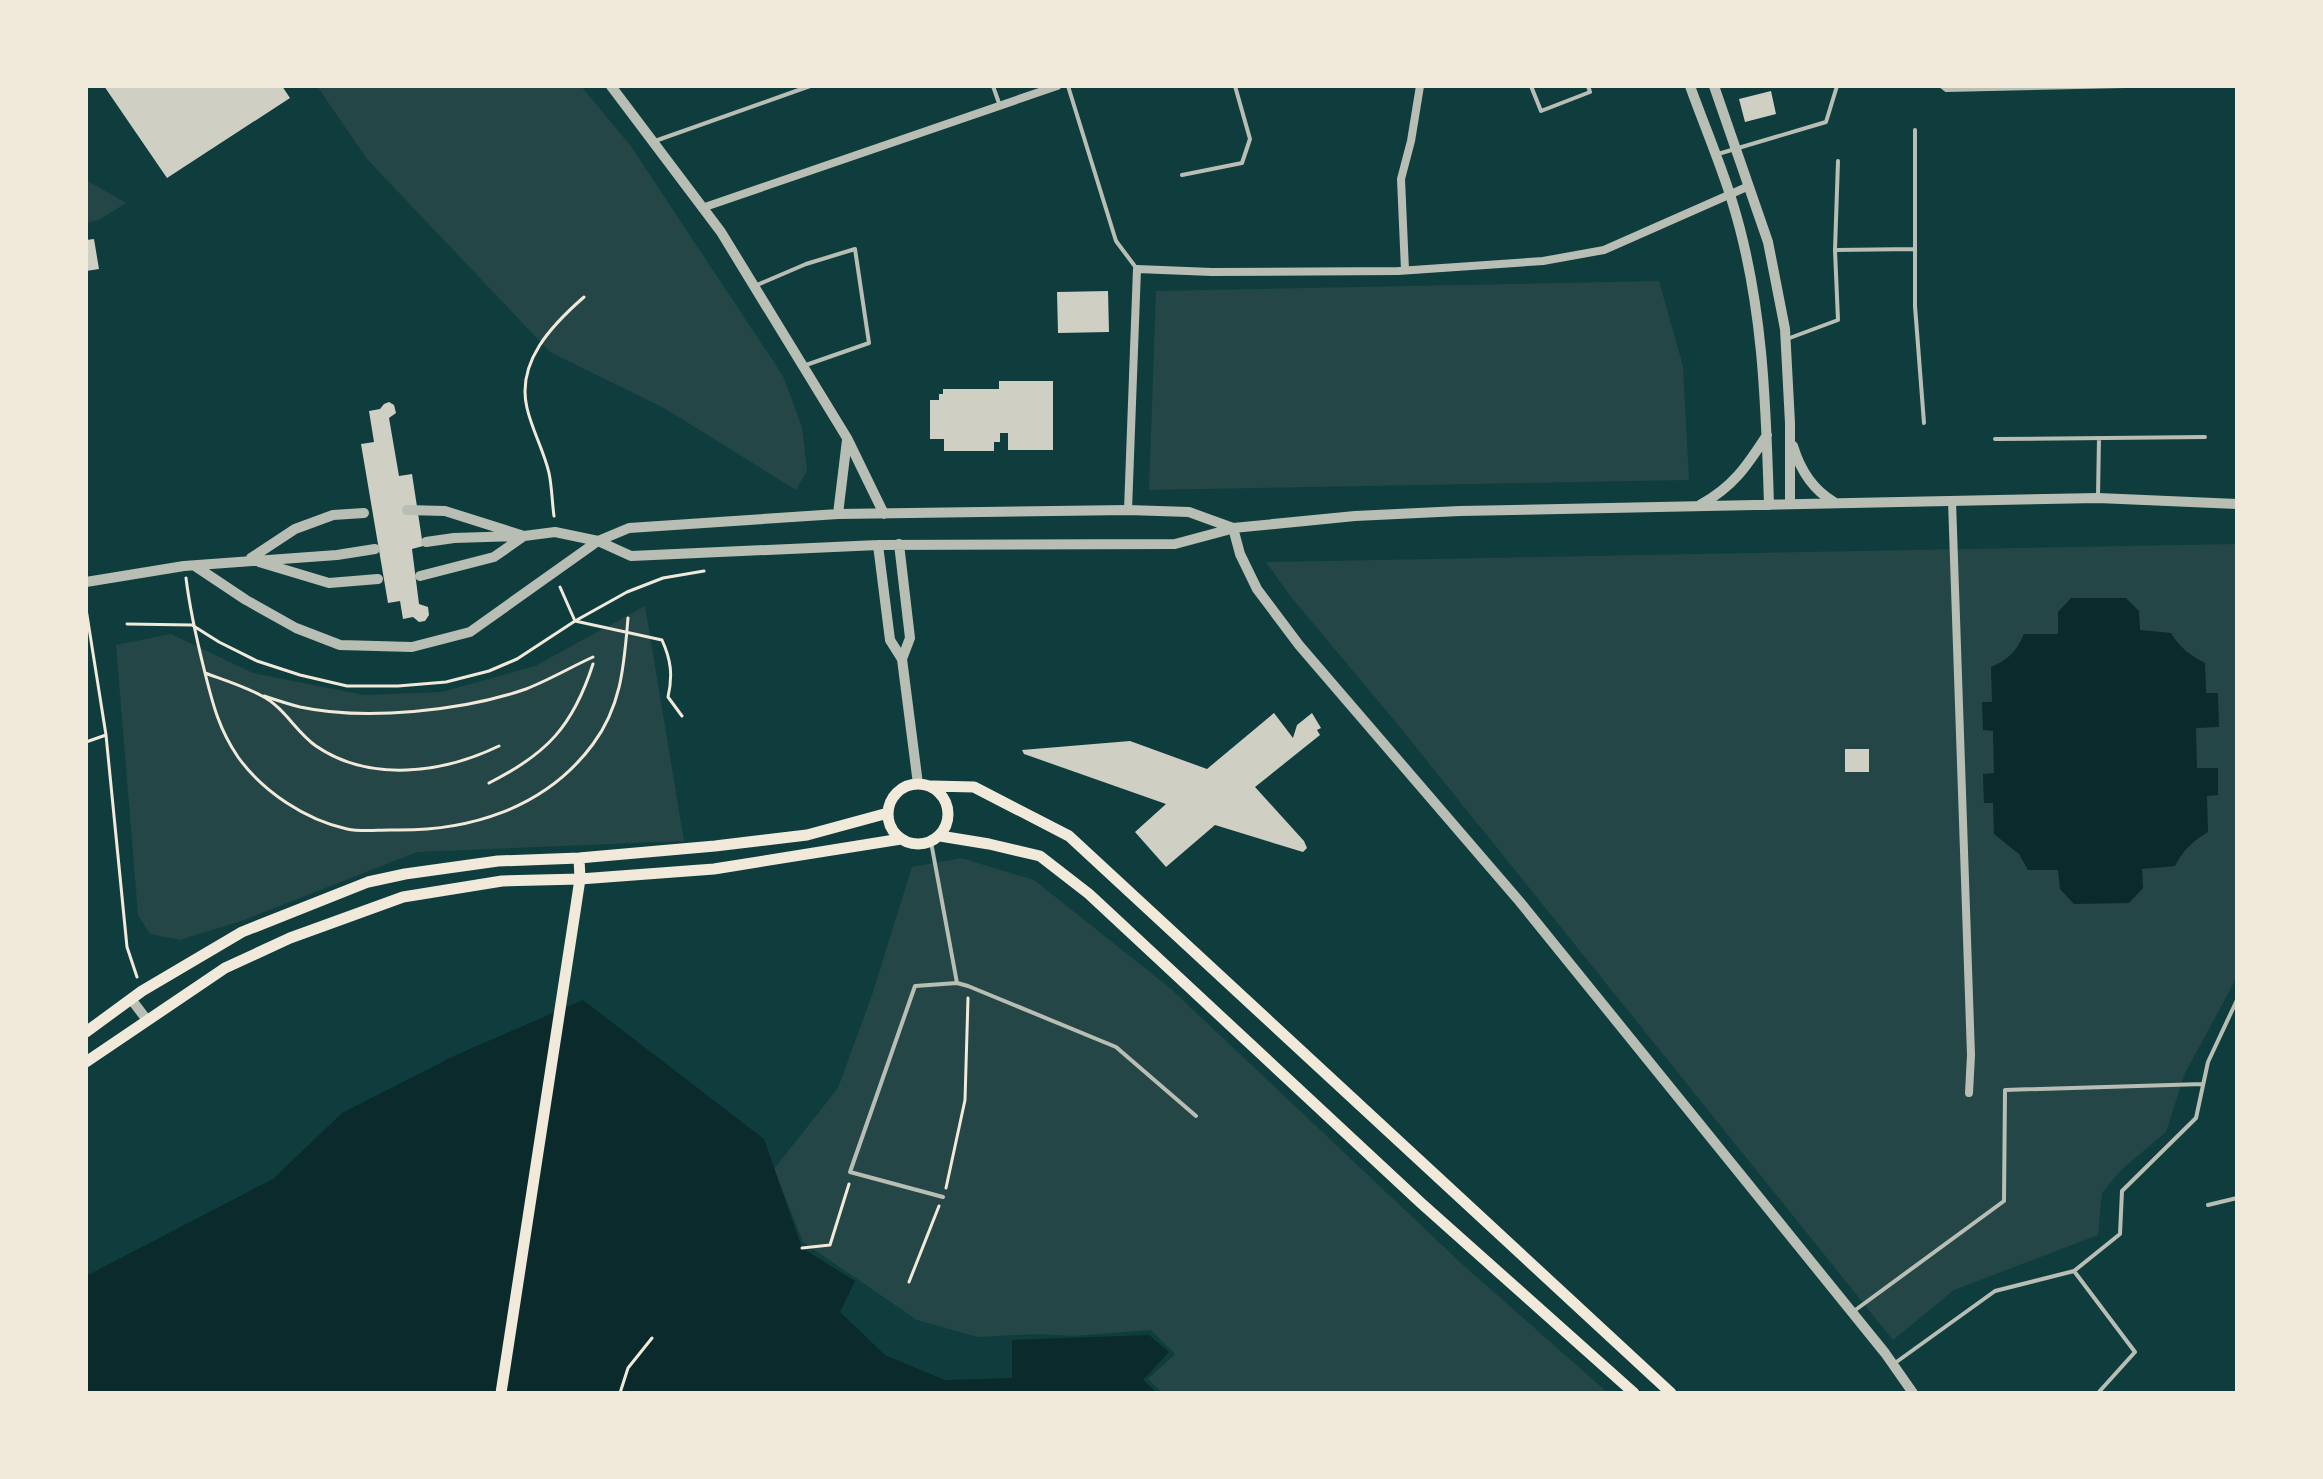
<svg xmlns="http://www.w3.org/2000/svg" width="2323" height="1479" font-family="Rubik,sans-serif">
<rect width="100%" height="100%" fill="#0f3d3e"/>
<path fill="#244646" d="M317 86H581L630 145 783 376 802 427 807 471 796 490 664 408 550 352 367 159Z
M86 180 126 203 99 220 86 223Z
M1659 281 1683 366 1689 480 1149 490 1156 291Z
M2237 544V977L2185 1073 2166 1132 2121 1170 2102 1193 2098 1235 1954 1290 1893 1340 1399 726 1291 597 1266 562Z
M645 606 684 841 417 852 244 920 180 940 150 934 138 915 116 645 171 634 253 673 364 695 441 692 535 666Z
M961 858 1034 880 1170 988 1462 1264 1608 1393H1163L1148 1379 1175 1354 1151 1330 1072 1336 1039 1334 978 1337 917 1320 803 1242 774 1169 838 1088 872 995 912 867Z"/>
<path fill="#0a2a2b" d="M2071 598H2126L2139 611 2140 630 2171 633C2180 648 2190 655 2205 663L2206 693H2218L2219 727 2196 728 2197 768H2218V795L2207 796 2208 832C2193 841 2183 850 2175 866L2142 869 2143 888 2129 903 2074 904 2060 889 2058 870H2028L2019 854 1994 834 1993 803H1984L1983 774 1994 773 1993 731 1983 730 1982 702H1992L1991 667C2009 659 2016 652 2024 634H2058V612Z
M583 1000 764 1139 802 1248 855 1281 840 1312 885 1355 945 1380 1012 1378V1340L1149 1335 1169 1352 1143 1380 1157 1393H86V1276L273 1179 342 1113 456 1055Z"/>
<path fill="#cfcfc3" d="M104 86H282L290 98 167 178Z
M1771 91 1776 114 1745 122 1739 99Z
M94 239 99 269 86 271V240Z
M1108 291 1109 332 1058 333 1057 292Z
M999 381H1053V450H1008V433H1000V442H994V451H944V439H930V400H939V394H943V389H999Z
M389 402 394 405 396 413 389 418 399 476 412 474 423 546 412 549 419 604 428 607 429 615 425 621 419 622 413 617 403 619 400 601 388 603 361 444 374 442 369 411 380 409 384 404Z
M1274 713 1293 738 1297 725 1312 713 1321 728 1317 730 1320 735 1255 787 1304 841 1307 848 1303 852 1215 825 1166 867 1135 832 1166 804 1024 754 1022 750 1130 741 1207 769Z
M1845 749H1869V772H1845Z"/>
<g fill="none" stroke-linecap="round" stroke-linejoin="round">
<path stroke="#f1e9da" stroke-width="3" d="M554 516C552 502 552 487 549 473 544 451 532 430 527 408 516 362 552 325 584 297
M186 578C190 611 197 641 205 673 213 705 219 729 238 757 263 792 306 820 347 829 361 832 376 830 390 830 468 832 545 809 593 744 622 705 624 664 628 618
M86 609 106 735 127 947 137 977
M127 624 192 625 219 642 257 661 300 675 347 686H398L446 682 489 671 517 659 575 621 560 587
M205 673C224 680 244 686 262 696 284 707 296 732 316 746 370 783 443 773 499 746
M264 696C276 700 288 704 300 707 365 721 463 711 526 689 549 680 571 667 593 657
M682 716 668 697C673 675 671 660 662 640L575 621 627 592 663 578 704 571
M86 742 106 735
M489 783C547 754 573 726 593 664
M946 1188 965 1100 968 998
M802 1248 830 1245 849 1184
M909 1282 939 1206
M620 1393 628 1368 652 1338"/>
<path stroke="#b8beb3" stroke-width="4" d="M993 86 1000 106
M1068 86 1116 241 1137 269
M1531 86 1541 111 1590 92 1588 86
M1941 86 1946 90 2125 86
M1915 130V306L1924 423
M655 141 810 86
M1718 154 1826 122 1837 86
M1182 175 1242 163 1250 139 1235 86
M1835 250 1915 249
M757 285 806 264 855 249 869 343 806 365
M1787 339 1838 320 1835 250 1838 161
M1995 439 2205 437
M2098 496 2099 438
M931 842 957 983 968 986 1116 1047 1196 1116
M943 1197 850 1172 915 986 957 983
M2208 1205 2237 1198
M2074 1271 2135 1352 2098 1393
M1854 1311 2004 1201 2005 1090 2203 1084
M1895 1363 1995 1291 2074 1271 2120 1234 2122 1191 2196 1118 2208 1062 2237 1000"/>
<path stroke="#b8beb3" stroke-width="8" d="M702 208 1057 86
M1405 270 1401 179 1411 141 1420 86
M1952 501 1971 1055 1969 1093
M1128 510 1137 269 1212 272 1398 271 1543 261 1604 250 1749 186"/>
<path stroke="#b8beb3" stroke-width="10" d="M611 86 721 232 847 438 884 514
M1690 86C1704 125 1720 162 1732 201 1763 300 1766 403 1769 505
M1714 86 1768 242 1785 329 1790 423V504
M1793 446C1800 469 1813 490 1834 502
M1700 505C1733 487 1747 466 1767 435
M407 510 445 511 524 536 555 532 598 541 631 556 878 545 1175 544 1231 529
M838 514 847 440
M1233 528 1240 554 1257 589 1299 645 1520 902 1885 1353 1913 1393
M426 542 454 538 516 536
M899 544 910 638 902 659
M878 545 890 640 902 659 918 784
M251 558 295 529 333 515 364 513
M259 562 329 583 378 579
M195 566 246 600 296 628 340 645 412 647 470 632 598 541 629 528 838 514 1128 510 1189 512 1233 528 1355 516 1460 511 2098 498 2237 504
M420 576 494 557 524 536
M86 582 184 566 337 555 375 549
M131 999 147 1020"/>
<path stroke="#f1e9da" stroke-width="11" d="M888 814a30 30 0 1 1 60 0a30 30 0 1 1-60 0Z
M932 786 974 787 1069 836 1671 1393
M940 836 989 844 1040 856 1089 894 1421 1203 1634 1393
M86 1032 142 991 242 932 368 882 405 874 498 861 579 858 715 846 807 835 888 813
M86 1062 225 968 290 938 403 897 502 881 580 879 714 869 901 839
M501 1393 575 912 580 879 579 858"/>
</g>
<rect width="2323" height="1479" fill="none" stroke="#f1e9da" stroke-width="176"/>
</svg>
